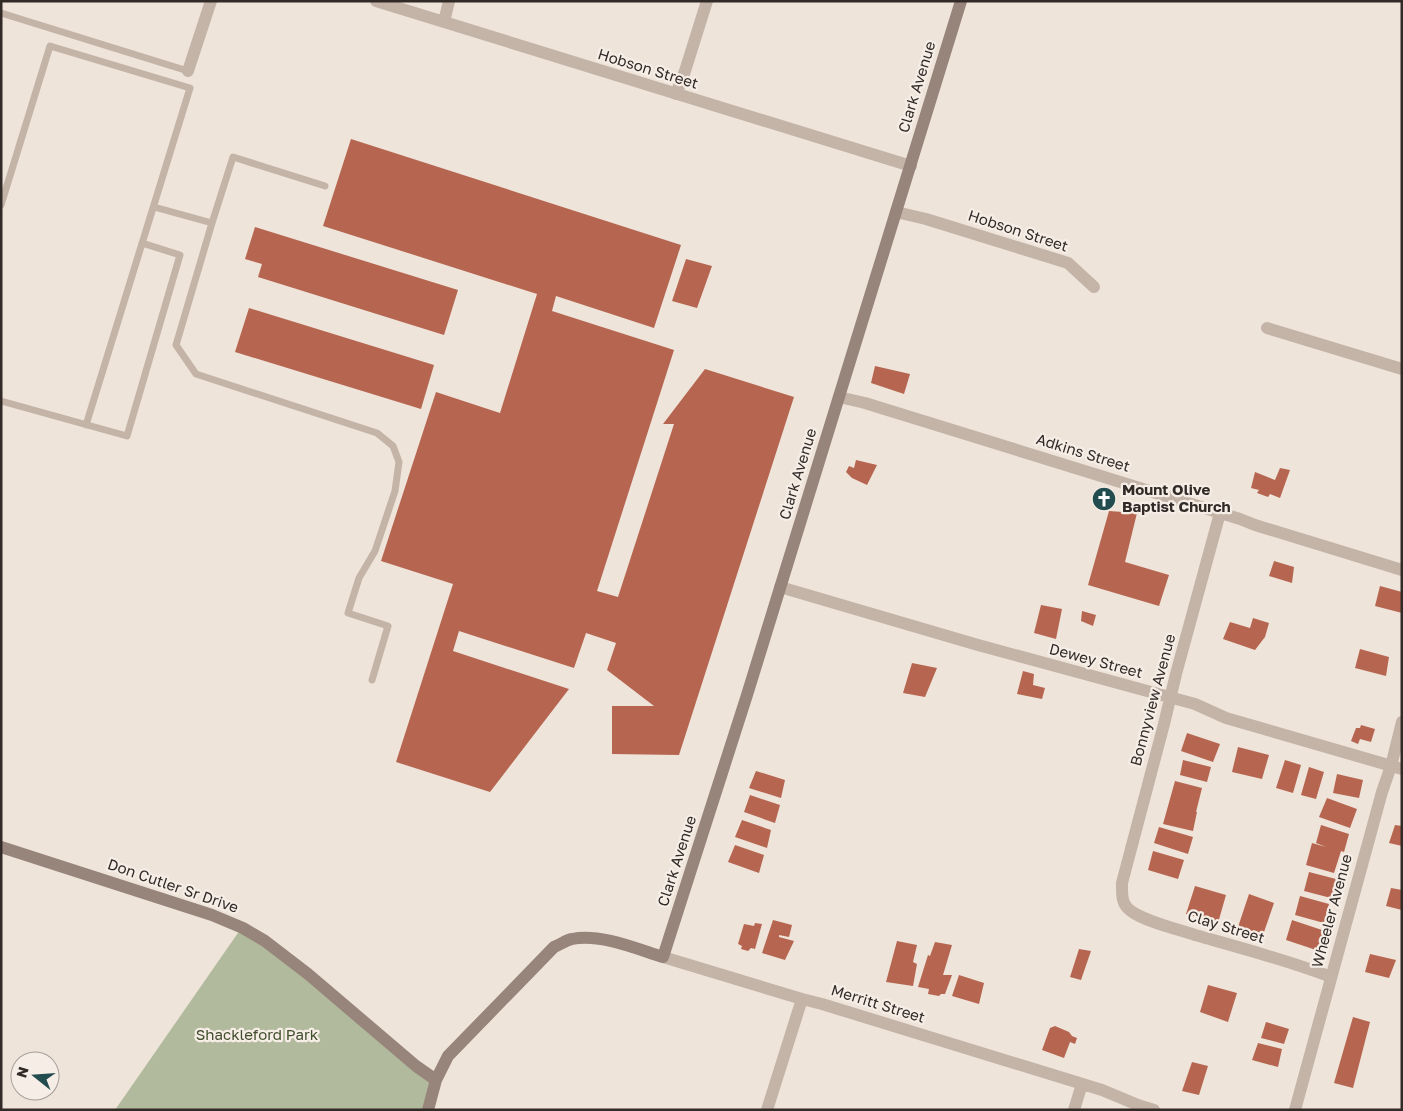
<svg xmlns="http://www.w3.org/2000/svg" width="1403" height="1111" font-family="'Golos Text',sans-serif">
<rect width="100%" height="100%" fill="#eee4da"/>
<path fill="#b1ba9c" d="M240 930 263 944 433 1080 424 1110H115Z"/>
<path fill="#b66650" d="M351 139 681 245 654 328 556 296 552 311 674 350 597 591 618 597 674 424H663L705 369 794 397 679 755 612 754V706H654L607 670 616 643 586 633 574 668 459 631 453 651 569 689 490 792 396 762 453 584 381 561 436 392 500 413 537 294 323 226Z
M255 227 458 290 444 335 258 277 262 264 245 259Z
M686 259 712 266 697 308 672 301Z
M249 308 434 365 421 409 235 352Z
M875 366 910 374 904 394 871 383Z
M856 460 877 465 867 485 852 478 846 472 849 466 854 468Z
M1280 468 1290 470 1280 498 1270 494 1268 497 1257 493 1259 490 1251 488 1255 472 1275 480Z
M1109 511 1137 513 1125 562 1169 575 1159 606 1088 585Z
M1274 561 1294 567 1292 583 1269 576Z
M1380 586 1402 592V613L1375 606Z
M1041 605 1062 609 1056 639 1034 633Z
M1082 611 1096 615 1093 626 1081 621Z
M1253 618 1269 623 1265 637 1255 650 1223 639 1230 622 1250 628Z
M1360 649 1389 657 1386 676 1355 668Z
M912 663 937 668 925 697 903 693Z
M1023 671 1034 674 1033 685 1045 688 1042 699 1017 694Z
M1361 725 1375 729 1371 742 1360 739 1358 744 1351 741 1356 728H1360Z
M1187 733 1220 744 1213 762 1181 751Z
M1238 747 1269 755 1262 779 1232 772Z
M1183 760 1211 767 1207 782 1180 775Z
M1285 760 1301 765 1293 793 1276 788Z
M1309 767 1324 772 1316 799 1301 795Z
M756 771 785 780 781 798 749 788Z
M1337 774 1363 780 1359 798 1333 793Z
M1175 781 1202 788 1196 812H1197L1193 831 1163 824Z
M750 795 780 805 775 823 744 812Z
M1327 798 1357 809 1350 828 1319 817Z
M742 820 771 830 767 848 735 837Z
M1321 825 1349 834 1344 852 1341 851 1334 873 1306 865 1312 843 1326 847 1316 843Z
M1395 825 1402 826V846L1389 843Z
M1159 827 1193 837 1188 854 1154 843Z
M735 845 764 855 759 873 728 862Z
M1153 851 1184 860 1178 879 1148 870Z
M1309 872 1336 879 1331 898 1304 891Z
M1195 886 1226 895 1218 923 1186 914Z
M1391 888 1402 890V910L1386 906Z
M1249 894 1274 903 1263 935 1238 927Z
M1300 896 1329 904 1324 923 1295 915Z
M773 920 792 925 789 937 779 935V937L794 941 785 960 762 953Z
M1292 920 1325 931 1319 951 1286 940Z
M755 923 762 924 755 949 751 948 748 951 741 949 742 946 738 944 744 924 754 926Z
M897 941 917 945 913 962 917 964 913 986 886 982Z
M935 942 952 945 943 975H952L945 994H941L939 996 928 994 929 989 918 987 928 955 930 956Z
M1079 949 1091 951 1081 980 1070 977Z
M1370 954 1396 960 1389 978 1365 972Z
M959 975 984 983 979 1004 952 996Z
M1208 985 1237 993 1228 1022 1200 1012Z
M1353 1017 1370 1022 1353 1088 1334 1083Z
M1266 1022 1289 1029 1284 1044 1261 1038Z
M1055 1026 1069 1032 1072 1036 1077 1038 1075 1044 1070 1042 1064 1058 1042 1050 1050 1028Z
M1258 1043 1282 1049 1278 1067 1252 1060Z
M1192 1062 1208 1066 1199 1095 1182 1091Z"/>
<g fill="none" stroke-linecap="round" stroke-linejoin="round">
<path stroke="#c4b4a8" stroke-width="7" d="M1 13 188 71
M1 205 50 46 190 88 86 425
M154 207 212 223 233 157 325 186
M212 223 176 345 196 374 377 433 393 446 399 462 395 491 375 551 359 578 348 613 388 626 372 680
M1 401 127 436 180 255 142 243"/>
<path stroke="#c4b4a8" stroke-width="12" d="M376 1 911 166
M444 22 449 1
M188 71 211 1
M676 94 685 71 707 1
M896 212 926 219 1068 263 1094 287
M1267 328 1402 369
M839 397 865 403 1240 519 1255 525 1402 570
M1220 513 1176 674 1164 724 1122 883C1122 894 1121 904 1131 911 1146 922 1177 929 1195 935 1241 948 1287 960 1331 977
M780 587 978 645 1195 704 1226 718 1402 769
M663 957 802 999 822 1004 1102 1090 1138 1105 1154 1110
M767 1110 802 999
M1074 1110 1082 1084
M1295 1110 1382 792 1391 766 1402 722"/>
<path stroke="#97847a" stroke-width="12" d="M1 847 212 915 243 928 265 941 308 974 416 1066 436 1080
M428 1110 436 1080 448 1056 554 947C560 945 566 940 572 939 600 933 637 949 663 957L747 695 961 1"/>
</g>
<defs>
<g id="church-disc" transform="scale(1.25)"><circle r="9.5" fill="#224c4e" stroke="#f6eee6"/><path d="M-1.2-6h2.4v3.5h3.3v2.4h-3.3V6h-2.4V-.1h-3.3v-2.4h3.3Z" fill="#fff"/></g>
</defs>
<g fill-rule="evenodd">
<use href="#church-disc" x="1104" y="499"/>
</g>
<g text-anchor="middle" stroke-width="4.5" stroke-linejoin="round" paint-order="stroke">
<g font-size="15" fill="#322a27" stroke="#f6eee6">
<text transform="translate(648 69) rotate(17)" y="5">Hobson Street</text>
<text transform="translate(917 87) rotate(-73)" y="5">Clark Avenue</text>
<text transform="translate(1018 231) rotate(18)" y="5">Hobson Street</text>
<text transform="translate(1083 453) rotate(17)" y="5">Adkins Street</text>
<text transform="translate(798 474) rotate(-73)" y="5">Clark Avenue</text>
<text transform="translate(1096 661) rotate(15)" y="5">Dewey Street</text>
<text transform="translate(1153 700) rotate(-75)" y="5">Bonnyview Avenue</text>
<text transform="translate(677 861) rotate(-72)" y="5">Clark Avenue</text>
<text transform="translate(173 886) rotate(19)" y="5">Don Cutler Sr Drive</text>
<text transform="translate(1332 911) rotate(-75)" y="5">Wheeler Avenue</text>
<text transform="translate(1226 927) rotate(17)" y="5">Clay Street</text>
<text transform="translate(878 1004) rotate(17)" y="5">Merritt Street</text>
</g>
<g font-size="15" font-weight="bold" fill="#322a27" stroke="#f6eee6" text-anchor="start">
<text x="1122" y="495">Mount Olive<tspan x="1122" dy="17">Baptist Church</tspan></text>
</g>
<g font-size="15" fill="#424d2e" stroke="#f6eee6">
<text x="257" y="1040">Shackleford Park</text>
</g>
</g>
<rect width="1403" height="1111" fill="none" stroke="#322a27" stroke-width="5"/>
<g transform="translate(35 1076) rotate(287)"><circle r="24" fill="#f6eee6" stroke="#a8a09a"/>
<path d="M0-4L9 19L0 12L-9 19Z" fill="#224c4e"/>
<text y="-8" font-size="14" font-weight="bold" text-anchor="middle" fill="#322a27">N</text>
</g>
</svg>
